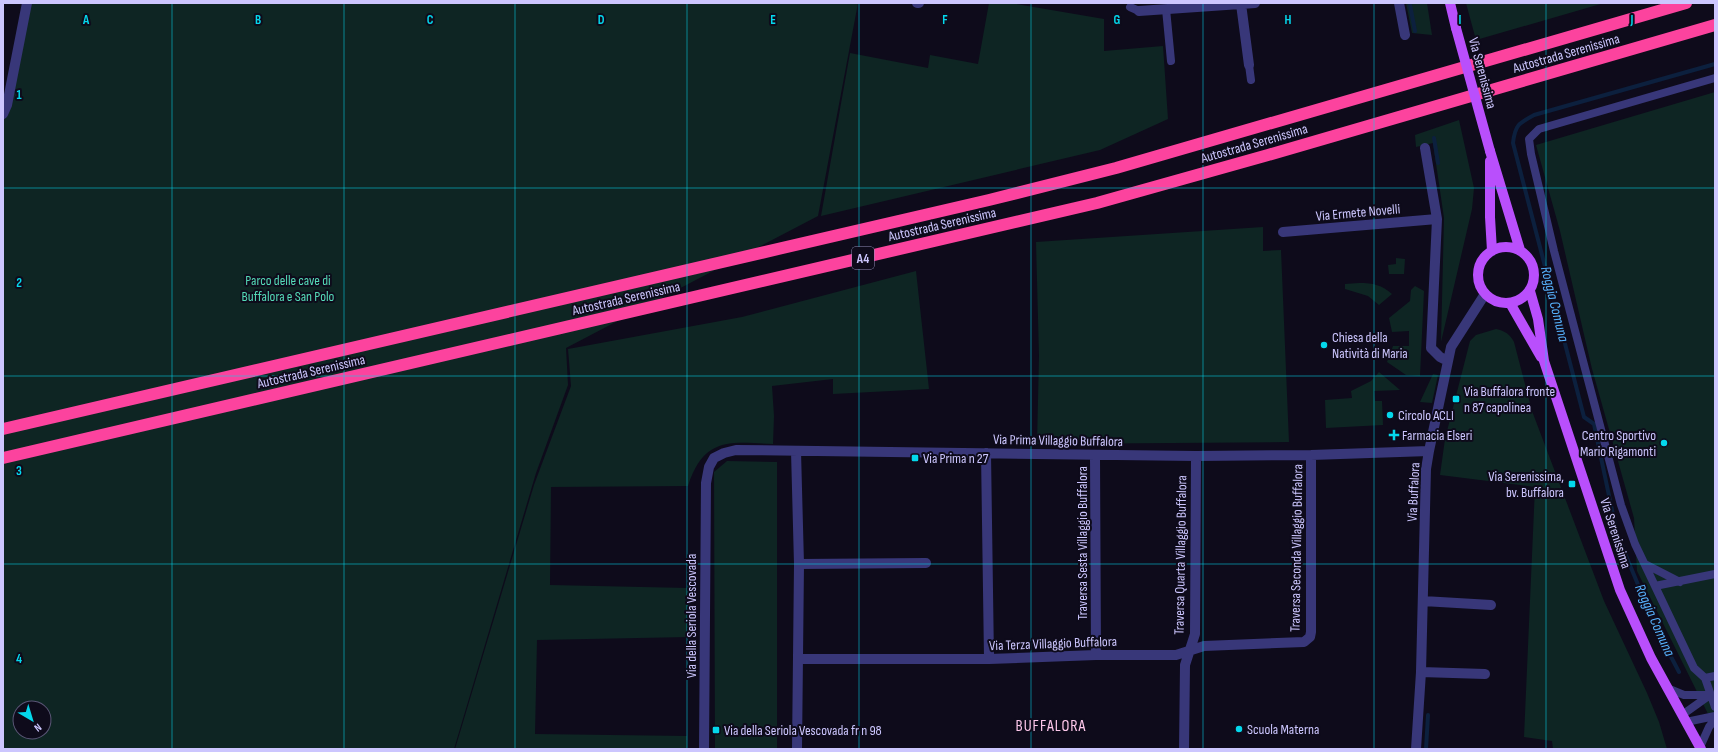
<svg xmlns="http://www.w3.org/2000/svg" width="1718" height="752" font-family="'Sofia Sans Condensed',sans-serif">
<rect width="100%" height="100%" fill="#0e0b1b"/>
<path fill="#0e2523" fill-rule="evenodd" d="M31 3H858L818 216 566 348 568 385 536 473 454 749H3V120L9 106ZM20 708H44V732H20Z
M989 3H1010L1104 19V51L1163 46 1168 119 1100 150 821 216 850 53 928 68 930 55 978 64Z
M1406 3H1427L1432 35 1412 33Z
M1466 3H1604L1476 40Z
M1715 92V728L1637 571 1634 518 1592 369 1560 231 1536 145Z
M1459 120 1474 188 1472 209 1441 342 1444 218 1433 143 1416 147 1415 135Z
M1263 227V251L1281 250 1289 442 1037 444 1039 356 1036 242Z
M1396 258 1405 259 1404 274H1389L1388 265 1396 264Z
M916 271 929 389 833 394V379L772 386 774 416 773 444C729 442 704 437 688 486L551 487 550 585 688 588 689 637 537 640 535 734 687 736V749H455L534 485 571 386 568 349 742 317Z
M1359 283C1373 283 1382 285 1392 294L1379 305 1368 296 1345 289V284Z
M1415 286 1424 291 1420 376 1406 375 1387 362 1393 346H1409V331L1392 332 1389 318 1410 301 1411 290Z
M1496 329C1505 331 1510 334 1514 342L1532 411 1604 601 1647 693 1659 722 1667 749H1553L1552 741 1524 737 1535 487 1440 475 1445 439 1470 341 1476 335Z
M1379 372 1400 390 1374 391 1375 401H1382L1383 425 1326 428 1325 400 1352 398 1351 391 1371 381Z
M1433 374 1438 375 1432 403 1420 402Z
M727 461 777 462V749H715L714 472Z"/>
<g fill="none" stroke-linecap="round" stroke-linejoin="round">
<path stroke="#0c203e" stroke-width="4" d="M1410 5 1415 31
M1434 138 1438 163
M1679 672 1656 628 1617 534 1594 424 1584 417 1513 143C1515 125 1519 123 1534 115L1715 64
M1426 749 1428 715"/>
<path stroke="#383779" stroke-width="8" d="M1130 7 1139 11
M1166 9 1171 61
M1249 65 1251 80
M1715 78 1539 129 1529 139 1531 154 1554 251 1621 505 1635 544 1694 668 1705 678 1715 707
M1645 564 1680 582
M1655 586 1715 574
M1705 678 1715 676
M1667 688 1684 695H1710
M1682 715 1710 695
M1686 722 1715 716
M1700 747 1709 727 1715 719"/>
<path stroke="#383779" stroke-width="10" d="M917 3H919
M1399 3 1405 35
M1241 4 1249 65
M1139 11 1255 3
M3 114 7 105 27 3
M1425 148 1437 219 1431 348 1440 357 1448 361
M1283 232 1437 219
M796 451 799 564 797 749
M986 453 989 659
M1095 455 1096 655
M799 564 926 563
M1423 601 1491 605
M798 659H989L1096 655H1176L1204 646 1304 642 1310 637 1311 632V455
M1421 672 1485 674
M704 749 706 483 709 467 714 458 724 453 736 450 1196 456 1311 455 1429 451
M1184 749 1185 665 1195 634 1196 456
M1416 749 1421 672 1426 469 1429 451 1451 347 1485 294"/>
<path stroke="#b94ffc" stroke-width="10" d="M1450 3 1456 28
M1490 151 1520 250
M1490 161V217L1492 251
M1478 275a28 28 0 1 1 56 0a28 28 0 1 1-56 0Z
M1530 291 1538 319 1544 361 1620 590 1651 658 1701 749
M1510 303 1541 357"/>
<path stroke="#fc439e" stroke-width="12" d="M3 429 989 200 1116 168 1686 3
M3 458 1097 203 1268 155 1715 25"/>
<path stroke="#b94ffc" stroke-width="10" d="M1456 28 1490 151"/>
</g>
<path fill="none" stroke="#04d8ec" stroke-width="1" stroke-opacity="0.55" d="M172 3V749M344 3V749M515 3V749M687 3V749M859 3V749M1031 3V749M1203 3V749M1374 3V749M1546 3V749M3 188H1715M3 376H1715M3 564H1715"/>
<g fill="#04d8ec" stroke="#0e0b1b" stroke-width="1.5">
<circle cx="1324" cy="345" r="4"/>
<rect x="1452" y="395" width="8" height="8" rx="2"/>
<circle cx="1390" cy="415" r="4"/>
<path d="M1392 429h4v4h4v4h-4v4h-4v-4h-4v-4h4z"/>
<circle cx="1664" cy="443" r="4"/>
<rect x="911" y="454" width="8" height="8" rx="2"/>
<rect x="1568" y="480" width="8" height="8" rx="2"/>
<circle cx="1239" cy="729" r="4"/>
<rect x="712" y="726" width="8" height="8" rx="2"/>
</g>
<g text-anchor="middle" stroke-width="4" stroke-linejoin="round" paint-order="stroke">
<rect fill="#0e0b1b" stroke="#938eba" stroke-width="1" x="852" y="247" width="22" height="22" rx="3"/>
<g font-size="13" font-weight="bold" fill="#ccc6fe">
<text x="863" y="263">A4</text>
</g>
<g font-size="14" fill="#ccc6fe" stroke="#0e0b1b">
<text transform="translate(1566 53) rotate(-16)" y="5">Autostrada Serenissima</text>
<text transform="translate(1483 73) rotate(75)" y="5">Via Serenissima</text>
<text transform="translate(1254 143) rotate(-16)" y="5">Autostrada Serenissima</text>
<text transform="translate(1358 212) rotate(-5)" y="5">Via Ermete Novelli</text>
<text transform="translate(942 224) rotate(-13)" y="5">Autostrada Serenissima</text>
<text transform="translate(626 298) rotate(-13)" y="5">Autostrada Serenissima</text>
<text transform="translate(311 371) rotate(-13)" y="5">Autostrada Serenissima</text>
<text transform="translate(1058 440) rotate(1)" y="5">Via Prima Villaggio Buffalora</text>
<text transform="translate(1413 492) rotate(-87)" y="5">Via Buffalora</text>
<text transform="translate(1616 533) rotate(72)" y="5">Via Serenissima</text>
<text transform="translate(1082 543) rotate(-90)" y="5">Traversa Sesta Villaggio Buffalora</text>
<text transform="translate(1296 548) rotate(-89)" y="5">Traversa Seconda Villaggio Buffalora</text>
<text transform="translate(1180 555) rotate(-89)" y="5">Traversa Quarta Villaggio Buffalora</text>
<text transform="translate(691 616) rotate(-90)" y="5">Via della Seriola Vescovada</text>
<text transform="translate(1053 643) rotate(-2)" y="5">Via Terza Villaggio Buffalora</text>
</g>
<g font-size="14" fill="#55dbb8" stroke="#0e0b1b">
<text x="288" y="285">Parco delle cave di<tspan x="288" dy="16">Buffalora e San Polo</tspan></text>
</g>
<g font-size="14" fill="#ccc6fe" stroke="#0e0b1b" text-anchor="start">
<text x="1332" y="342">Chiesa della<tspan x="1332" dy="16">Natività di Maria</tspan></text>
<text x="1464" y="396">Via Buffalora fronte<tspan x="1464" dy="16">n 87 capolinea</tspan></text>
<text x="1398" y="420">Circolo ACLI</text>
<text x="1402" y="440">Farmacia Elseri</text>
<text x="1656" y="440" text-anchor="end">Centro Sportivo<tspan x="1656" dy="16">Mario Rigamonti</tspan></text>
<text x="923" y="463">Via Prima n 27</text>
<text x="1564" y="481" text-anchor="end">Via Serenissima,<tspan x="1564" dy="16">bv. Buffalora</tspan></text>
<text x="1247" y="734">Scuola Materna</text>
<text x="724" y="735">Via della Seriola Vescovada fr n 98</text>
</g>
<g font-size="15" font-style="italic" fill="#56b1fc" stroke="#0e0b1b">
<text transform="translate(1555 304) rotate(76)" y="5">Roggia Comuna</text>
<text transform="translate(1655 620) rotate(66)" y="5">Roggia Comuna</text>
</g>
<g font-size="16" letter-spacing="1" fill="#fec8eb" stroke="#0e0b1b">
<text x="1051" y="731">BUFFALORA</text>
</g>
</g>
<g font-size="13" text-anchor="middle" font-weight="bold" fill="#04d8ec" stroke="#0e0b1b" stroke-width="4" stroke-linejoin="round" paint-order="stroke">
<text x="86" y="24">A</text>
<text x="258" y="24">B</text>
<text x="430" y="24">C</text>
<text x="601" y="24">D</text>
<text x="773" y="24">E</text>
<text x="945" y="24">F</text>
<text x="1117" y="24">G</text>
<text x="1288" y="24">H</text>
<text x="1460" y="24">I</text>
<text x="1632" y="24">J</text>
<text x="19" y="99">1</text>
<text x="19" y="287">2</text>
<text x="19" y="475">3</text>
<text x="19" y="663">4</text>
</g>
<rect width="1718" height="752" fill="none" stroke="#ccc6fe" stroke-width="8"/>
<g transform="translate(32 720) rotate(142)"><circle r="19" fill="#0e0b1b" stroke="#5a5676"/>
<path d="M0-3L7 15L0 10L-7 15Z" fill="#04d8ec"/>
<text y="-6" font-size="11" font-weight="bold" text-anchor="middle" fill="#ccc6fe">N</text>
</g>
</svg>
